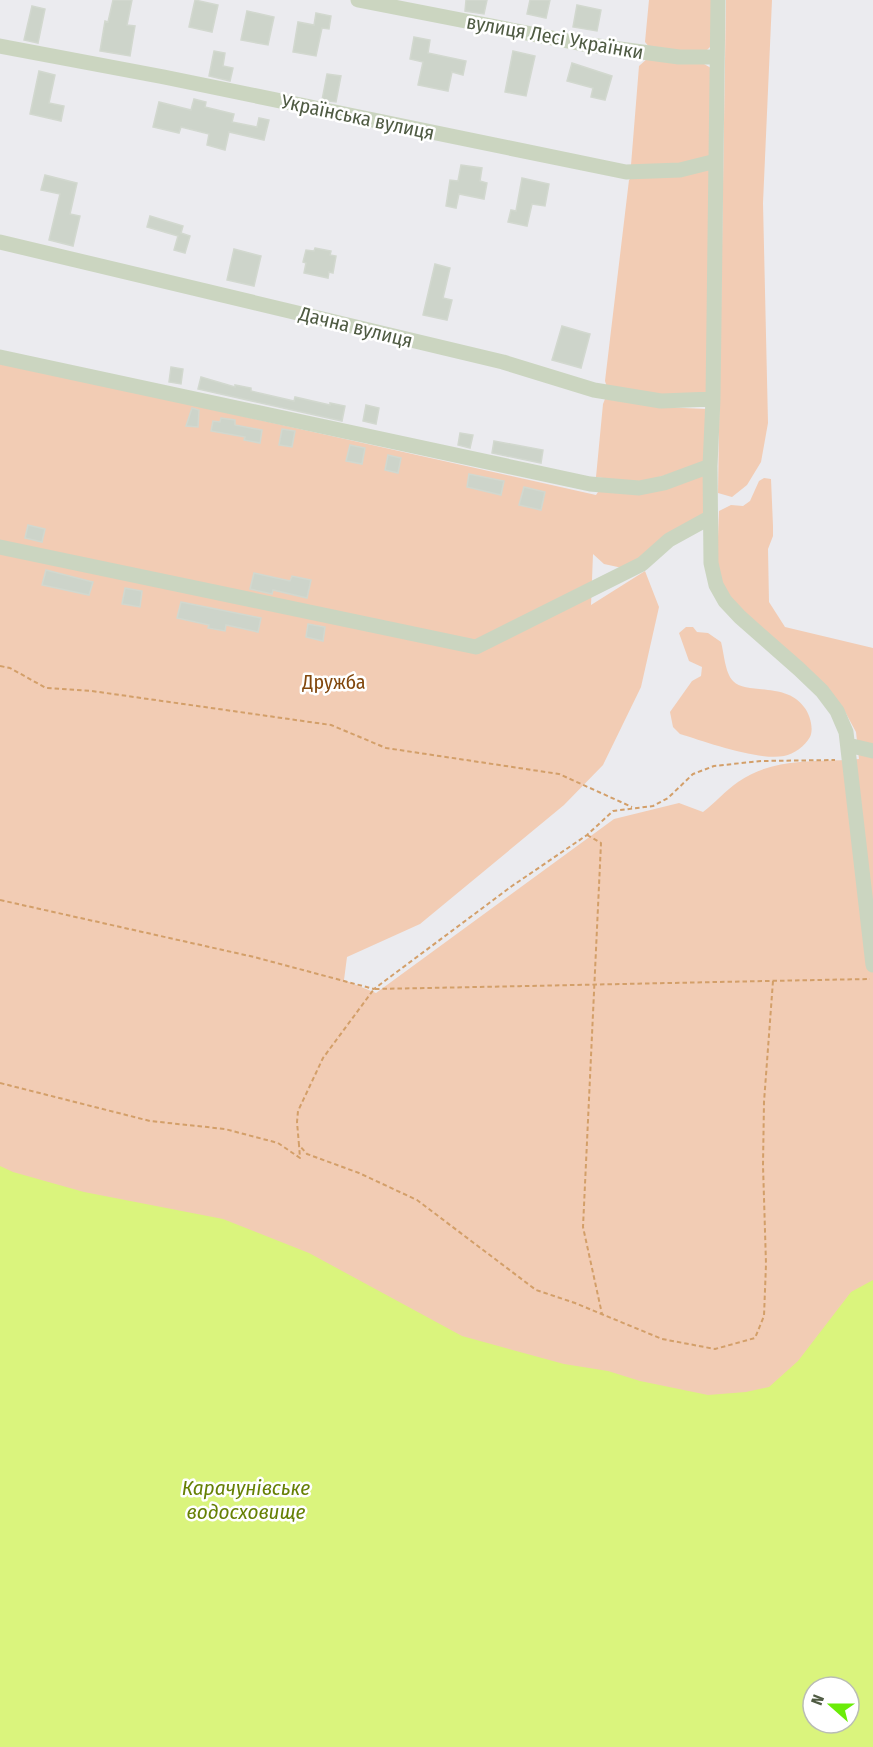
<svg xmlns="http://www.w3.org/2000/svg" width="873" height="1747" font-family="'Fira Sans Condensed',sans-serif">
<rect width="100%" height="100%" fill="#ebebef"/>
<path fill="#f2ccb4" d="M649 0H714L713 44 705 52 650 48 645 42Z
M726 0H772L763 203 768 423 761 462 747 485 732 497 718 493Z
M648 58 704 64 711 68V157L680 165H631L639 66Z
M711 167 706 394 662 397 607 387 605 381 629 180 632 177Z
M0 362 596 495 598 492 705 474 703 516 627 569 604 564 593 554 591 605 645 571 659 607 641 687 603 765 564 805 420 924 347 957 344 980 376 993 614 819 679 803 703 812C715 803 725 791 738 782 775 756 818 763 859 759L856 732 843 708 743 613 720 583 717 562 719 511 731 505 743 506 750 501 759 481 764 478 771 479 773 526V536L768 549 769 602 785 627 873 648V1416L602 1386 0 1206Z
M605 399 659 407 707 409 706 463 639 483 596 477 603 404Z
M686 627H693L697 632 708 633 721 642C724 653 725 673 733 681 746 695 786 682 804 707 810 714 814 729 810 737 805 746 794 754 784 756 759 761 706 742 680 734L673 727 670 712 692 681 701 676 702 667 689 661 679 633Z"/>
<path fill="#daf47d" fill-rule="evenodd" d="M0 1166 13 1172 84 1192 223 1219 309 1253 462 1336 564 1364 608 1371 640 1381 708 1395 746 1392 769 1387 798 1361 851 1292 873 1280V1747H0ZM813 1687H849V1723H813Z"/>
<path fill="#cdd4ca" stroke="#d2d8cf" stroke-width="1.5" d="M113 0H132L127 25 135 26 130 56 100 51 105 21 108 22Z
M195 0 218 5 212 32 189 27Z
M466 0H487L484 14 465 11Z
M530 0H550L546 18 527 14Z
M577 5 601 10 597 31 573 27Z
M32 6 45 9 38 43 24 40Z
M247 11 274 17 268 45 241 40Z
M316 13 331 16 329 29 322 28 316 56 293 52 298 22 314 25Z
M414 37 430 40 428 53 466 61 463 75 452 72 448 91 418 85 423 62 410 59Z
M214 51 225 53 223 66 233 68 230 81 209 76Z
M513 51 535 56 526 96 505 92Z
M572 63 612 76 605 100 591 97 593 88 567 81Z
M39 71 55 75 49 103 64 106 61 121 30 114Z
M327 74 341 76 336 102 322 100Z
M194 99 206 102 205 107 234 114 232 122 257 127 259 118 269 120 264 140 229 132 225 150 207 145 209 134 181 127 179 133 153 127 159 102 191 110Z
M461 165 482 168 480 181 487 183 484 199 459 194 456 208 446 206 450 180 458 181Z
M45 175 77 183 70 214 80 216 73 246 49 240 60 194 41 190Z
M522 178 549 184 545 206 532 204 527 226 508 222 511 210 516 211Z
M150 216 183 226 181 233 190 236 185 253 174 250 178 236 147 227Z
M315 248 331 251 330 255 336 256 333 273 329 272 328 278 304 273 306 263 303 262 306 250 314 251Z
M234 249 261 256 254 286 227 280Z
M435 264 450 268 443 298 452 300 447 320 423 315Z
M562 326 590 334 581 368 552 360Z
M171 367 183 369 181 384 169 382Z
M201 377 235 387V385L251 388V391L294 401 295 397 330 405V403L345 406 342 421 198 389Z
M366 405 379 408 376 424 363 421Z
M192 408 199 410 198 427 186 426Z
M221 418 235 420V425L262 430 260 443 244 440 245 437 211 431 213 421 220 422Z
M282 429 295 431 292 447 279 445Z
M460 433 473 435 470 448 458 445Z
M494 441 543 450 541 463 492 453Z
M350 445 365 448 362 464 346 461Z
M388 455 401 458 398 473 385 470Z
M469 474 504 481 501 495 467 487Z
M524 487 545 492 541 510 519 505Z
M28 525 45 529 42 542 25 538Z
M46 570 93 582 89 595 42 585Z
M254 573 290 581 292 576 311 580 307 598 273 590 272 594 250 589Z
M125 588 142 591 140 607 122 604Z
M181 602 261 618 258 632 226 625 225 631 208 628 209 625 177 618Z
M308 624 325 627 323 641 306 637Z"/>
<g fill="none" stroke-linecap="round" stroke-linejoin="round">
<path stroke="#d39f69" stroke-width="2" stroke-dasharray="4.5 3" stroke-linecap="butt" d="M0 666 10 668 46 688 92 691 331 725 386 748 559 774 632 807
M587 835 601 843 583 1227 602 1314
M0 900 254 957 374 989 512 886 587 835 613 811 653 806 668 798 693 774 714 766 761 761 835 760
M773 981 764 1102 763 1165 766 1264 764 1316 755 1338 715 1349 662 1339 575 1303 536 1290 417 1200 359 1173 307 1154 299 1145 297 1122 298 1111 323 1058 374 989C539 986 705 982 870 979
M0 1083 150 1121 225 1129 278 1143 300 1158 299 1145"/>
<path stroke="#cbd5c0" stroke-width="15" d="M358 0 583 44 679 57H717
M718 0 713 399 710 466 711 563 716 585 725 601 740 617 799 669 822 691 837 711 846 732 873 965
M0 46 164 77 626 172 680 170 716 161
M0 242 503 362 594 390 661 401 713 399
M0 357 590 484 639 488 664 483 710 466
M0 547 476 647 642 564 669 540 709 518
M848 745 873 751"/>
</g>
<g text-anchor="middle" stroke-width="5" stroke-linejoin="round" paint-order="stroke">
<g font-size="20" fill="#4f5b43" stroke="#fff">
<text transform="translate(555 37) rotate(10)" y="7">вулиця Лесі Українки</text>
<text transform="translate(358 117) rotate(12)" y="7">Українська вулиця</text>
<text transform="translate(356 327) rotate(14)" y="7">Дачна вулиця</text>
</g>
<g font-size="20" fill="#82480e" stroke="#fff">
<text x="334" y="689">Дружба</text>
</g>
<g font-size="21" font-style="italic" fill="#668005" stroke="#fff">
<text x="246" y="1495">Карачунівське<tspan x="246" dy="24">водосховище</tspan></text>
</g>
</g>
<g transform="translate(831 1705) rotate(291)"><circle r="28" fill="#ffffff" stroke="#b9bdb4" stroke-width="1.5"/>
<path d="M0-4.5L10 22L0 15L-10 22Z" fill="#6bec08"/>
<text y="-9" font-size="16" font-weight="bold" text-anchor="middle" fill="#4f5b43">N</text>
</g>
</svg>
